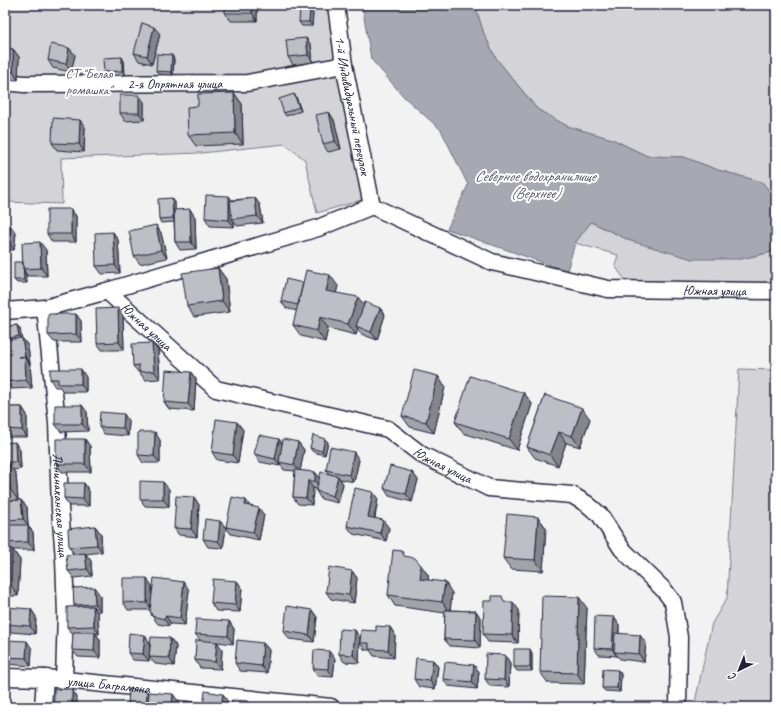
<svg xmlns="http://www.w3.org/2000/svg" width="781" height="712" font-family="Caveat,sans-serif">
<rect width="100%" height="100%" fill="#f2f2f3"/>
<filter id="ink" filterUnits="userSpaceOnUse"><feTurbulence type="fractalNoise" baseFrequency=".025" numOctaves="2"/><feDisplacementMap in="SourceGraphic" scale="8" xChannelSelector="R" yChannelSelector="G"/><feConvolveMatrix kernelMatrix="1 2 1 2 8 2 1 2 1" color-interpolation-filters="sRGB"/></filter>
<g filter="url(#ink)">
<path fill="#d3d3d8" stroke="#7a7a8a" d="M5 5H329L365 199 317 213 305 160 285 144 201 153 61 158 62 204 5 202Z
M475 5H776V199L762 182 718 170 684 157 647 156 612 139 567 126 537 109 496 58 484 34Z
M591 222 631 241 741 259 776 251V288L628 284 615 266 618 255 575 243Z
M739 369 776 370V707H694L712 623 727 598Z"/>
<path fill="#a8a8b2" stroke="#727282" d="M362 5H475L484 34 496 58 537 109 567 126 612 139 647 156 684 157 718 170 762 182 776 199V251L741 259H692L631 241 591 222 575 243 567 271 447 229 468 185 441 130 404 97 371 59Z"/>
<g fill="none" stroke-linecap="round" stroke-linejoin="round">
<g stroke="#22223b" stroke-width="19">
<g id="minor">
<path id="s1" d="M336 5 344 65 372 206"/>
<path id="s2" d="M5 82 24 84 247 83 344 65"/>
<path id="s3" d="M107 291 216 389 388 429 422 455 489 488 572 495 587 504 600 515 622 549 664 590 673 602 679 637 678 707"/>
<path id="s4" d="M45 308 57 422 60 508 64 559 66 614 64 680"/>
<path id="s5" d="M5 311 45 308 107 291 318 228 372 206 492 262 608 289 776 291"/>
<path id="s6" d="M5 677 45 678 331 707"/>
<path d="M43 707 45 678"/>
</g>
</g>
<use href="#minor" stroke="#fff" stroke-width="16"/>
</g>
<path fill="#a3a3aa" stroke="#22223b" d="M257 5V21H231L225 13Z
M260 5H283V6L261 7Z
M310 10 313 13 312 26H302L299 22Z
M160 34 152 64 139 61 134 53Z
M306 38 311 45 313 62 293 65 288 57Z
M69 48 75 55 71 72 53 68 48 60Z
M5 49H13L19 57 18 80 5 79Z
M174 59 173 75 159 74 156 71Z
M124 61 125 75 107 76 104 72Z
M234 93 242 104 243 144 196 146 188 135 198 106Z
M294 94 296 97 301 111 286 116 284 113Z
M144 102V120L125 121 120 113Z
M329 112 334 120 341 149 328 152 323 144Z
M85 127 84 152 57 150 52 143Z
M255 198 260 205 263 223 237 226 234 222V227L210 226 205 218 232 200Z
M175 202V210L195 217 196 249 180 250 175 242 174 222 161 223 159 219Z
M71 209 76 216V242H52L47 234Z
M5 225 16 233 14 250H5Z
M156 225 161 233 167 258 140 264 134 256Z
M113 232 118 240 120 273 102 274 96 266Z
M46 250 47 276H28L26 274 27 283H17L14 280 23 262Z
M218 268 226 279 230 312 194 317 187 306Z
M303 283 338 286 336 293 364 306 380 308 385 315 377 340 361 334 358 329 356 335 328 328 325 342 301 336 293 325 297 311 286 308 281 301Z
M76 314 81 321 82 342H54L48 335Z
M123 316 124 350H102L97 343Z
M17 325 20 329 21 338H22L28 346 30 364H29L30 365 32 388 11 389 6 382 5 327Z
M158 350 160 379 145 380 140 373H139L133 366Z
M438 376 445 387 434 433 410 427 402 416Z
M86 377V392H63L60 387H55L50 379Z
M196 379 194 411 169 409 164 402Z
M524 393 532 404 517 450 463 433 455 422Z
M545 395 590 419 580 447 566 443 558 466 535 458 527 447Z
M5 407H22L27 415V437H5Z
M87 412 88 431 61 432 55 424Z
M129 422 128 436 104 434 99 427Z
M237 422 243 430 238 463 217 460 212 452Z
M279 439 282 444 298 442 304 450 300 471 315 472 319 477 329 474 326 470 359 460 354 482 340 479 343 484 338 503 321 499 316 491V489L313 488 312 505 298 504 293 497 295 471 284 470 280 464V466L260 462 254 454Z
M325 439 328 442 325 455 313 452 310 448Z
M160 440V463H143L138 455Z
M5 443 20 450 21 469 13 470 16 474 18 500H21L27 507 28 526 33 532 34 550H13L20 560 18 596H5Z
M90 446 91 472H62L56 464Z
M412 472 418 480 412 502 389 496 384 488Z
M84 483 89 491V506H69L64 498Z
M169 489V507L145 506 140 499Z
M194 497 199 505 197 537 179 535 174 528Z
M378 499 375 518 389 528 386 541 353 534 347 526Z
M250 506 264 515 259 540 231 534 226 527Z
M538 517 546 528 543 571 511 569 503 558Z
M220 521 226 528 223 548 208 547 203 539Z
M95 526 101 534 102 552 86 554 91 561 92 576 74 578 68 571 74 554 69 547Z
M406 557 420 564 428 575V580L452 593 450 610 476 611 481 619 480 648 450 646 444 639 445 613 395 606 388 595Z
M352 571 357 578 354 603 331 599 326 592Z
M237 581 242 588 240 612 216 611 211 603Z
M152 586V595L189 590 185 625 171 624 169 626 158 624 152 616 150 610H128L123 602Z
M100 595V611L96 612 98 614 99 634H96L100 640V658L78 657 72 650 73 635 67 627 76 607 74 605Z
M587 608 584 684 548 683 540 672Z
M31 609 36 617 35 634 10 632 5 625V616Z
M519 610 518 643 488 642 483 634Z
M317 617 314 642 289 639 284 631Z
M614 617 619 625V634L646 643 644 662 620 659 617 656 599 655 594 648Z
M229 621 234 629 233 644 217 642 222 649 221 669 200 668 195 660 200 640 195 634Z
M390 627 395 635 394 658 374 656 370 650H365L360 643 376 631Z
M170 638 176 646 174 666 155 664 149 657Z
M360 638 359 663 344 662 339 654Z
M5 640 32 649 31 666 5 664Z
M150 643 149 661 133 660 128 653Z
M263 643 269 650 267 673 240 671 235 663Z
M532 653V671H517L514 667Z
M505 655 510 663 509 687 490 686 485 679Z
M335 659 333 677 318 676 313 668Z
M433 660 438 667 435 689 419 687 414 679Z
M474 665 479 672 477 689 448 686 443 679Z
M618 670 621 674 620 692 605 691 602 688Z"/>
<path fill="#85858b" stroke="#22223b" d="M252 5H257V21L252 13Z
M310 10 313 13 312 26 309 22Z
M154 27 160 34 152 64 147 56Z
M306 38 311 45 313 62 308 55Z
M69 48 75 55 71 72 66 64Z
M13 49 19 57 18 80 13 72Z
M172 55 174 59 173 75 171 72Z
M122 57 124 61 125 75 122 71Z
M234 93 242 104 243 144 235 133Z
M294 94 296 97 301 111 299 107Z
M139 95 144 102V120L139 113Z
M329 112 334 120 341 149 335 141Z
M80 120 85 127 84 152 79 144Z
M229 196 235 204 232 219 234 222V227L229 220Z
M172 198 175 202V222L173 218Z
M255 198 260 205 263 223 257 216Z
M71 209 76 216V242L71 234Z
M190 209 195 217 196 249 191 242Z
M10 225 16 233 14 250 9 243Z
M156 225 161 233 167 258 161 250Z
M113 232 118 240 120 273 115 265Z
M40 242 46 250 47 276 41 268Z
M218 268 226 279 230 312 222 301Z
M24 270 26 274 27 283 24 280Z
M330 275 338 286 334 302 326 291Z
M358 297 366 308 356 326 358 329 356 335 348 324Z
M118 308 123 316 124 350 119 342Z
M380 308 385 315 377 340 371 332Z
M76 314 81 321 82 342 76 334Z
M320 317 328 328 325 342 317 331Z
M17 325 20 329 22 340 19 336Z
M22 338 28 346 30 364 25 356Z
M152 343 158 350 160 379 154 371Z
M25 357 30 365 32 388 26 380Z
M81 369 86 377V392L81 384Z
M191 372 196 379 194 411 188 404Z
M438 376 445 387 434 433 426 422Z
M524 393 532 404 517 450 509 439Z
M82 405 87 412 88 431 82 424Z
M22 407 27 415V437L22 430Z
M582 408 590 419 580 447 572 436Z
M124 414 129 422 128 436 123 428Z
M237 422 243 430 238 463 233 455Z
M155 432 160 440V463L154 456Z
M559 432 566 443 558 466 550 455Z
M85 439 90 446 91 472 85 464Z
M279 439 284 447 279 462 280 464V466L275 459Z
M325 439 328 442 325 455 322 451Z
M15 442 20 450 21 469 16 462Z
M298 442 304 450 300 472 294 465Z
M354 452 359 460 354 482 349 475Z
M8 463 16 474 18 500 10 489Z
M315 472 321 480 320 489 315 481Z
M412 472 418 480 412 502 406 494Z
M338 476 343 484 338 503 333 496Z
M308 481 313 488 312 505 306 498Z
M163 482 169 489V507L163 499Z
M84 483 89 491V506L83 499Z
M373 492 378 499 373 524 368 517Z
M194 497 199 505 197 537 191 529Z
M21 500 27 507 28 526 33 532 34 550 28 542V525L23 519Z
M246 500 251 508 245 505Z
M259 508 264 515 259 540 253 532Z
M538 517 546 528 543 571 535 560Z
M383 520 389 528 386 541 380 533Z
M220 521 226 528 223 548 218 541Z
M95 526 101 534 102 552 97 545Z
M12 549 20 560 18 596 11 585Z
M85 553 91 561 92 576 87 569Z
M420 564 428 575 429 583 420 579Z
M352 571 357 578 354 603 349 595Z
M147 578 152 586V610L147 603Z
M237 581 242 588 240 612 235 605Z
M184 582 189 590 185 625 180 618Z
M445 582 452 593 450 613 442 602Z
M94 587 100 595V611L95 604Z
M579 597 587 608 584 684 577 673Z
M513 602 519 610 518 643 512 635Z
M93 606 98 614 99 634 94 626Z
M31 609 36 617 35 634 30 626Z
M312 610 317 617 314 642 309 635Z
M476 611 481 619 480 648 475 640Z
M166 616 171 624 169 626 164 619Z
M614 617 619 625 618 652H614L617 656 612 649Z
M229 621 234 629 233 644 228 636Z
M390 627 395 635 394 658 388 650Z
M355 630 360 638 359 663 353 655Z
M95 632 100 640V658L94 651Z
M145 635 150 643 149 661 143 654Z
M640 635 646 643 644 662 639 654Z
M170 638 176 646 174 666 169 658Z
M27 641 32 649 31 666 26 658Z
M217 642 222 649 221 669 215 662Z
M263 643 269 650 267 673 261 666Z
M530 649 532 653V671L530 667Z
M329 651 335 659 333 677 328 669Z
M505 655 510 663 509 687 504 680Z
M433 660 438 667 435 689 430 681Z
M474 665 479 672 477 689 472 682Z
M618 670 621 674 620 692 617 688Z
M72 689 77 697V707H72Z
M147 691 153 698 152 707H146Z
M173 694 178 701V707H172Z
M223 694 228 702 227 707H221Z
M248 701 252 707H247Z"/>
<path fill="#bebec6" stroke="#22223b" d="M225 5H252V13H225Z
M300 9 310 10 309 22H299Z
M142 23 154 27 147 56 134 53Z
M306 38 308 55 288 57 286 40Z
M51 44 69 48 66 64 48 60Z
M5 49H13V72H5Z
M157 54 172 55 171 72 156 71Z
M122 57V71L104 72 103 58Z
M234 93 235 133 188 135 187 107 198 106V94Z
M294 94 299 107 284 113 279 99Z
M120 95H139V113H120Z
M329 112 335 141 323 144 316 115Z
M53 118 80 120 79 144 52 143Z
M206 195 229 196V220L205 218Z
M172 198 173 218 159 219 158 199Z
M255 198 257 216 232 219 230 201Z
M47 209H71V234H47Z
M190 209 191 242H175L174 210Z
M5 225H10L9 243 5 242Z
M156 225 161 250 134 256 129 231Z
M113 232 115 265 96 266 95 233Z
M40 242 41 268 23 269 22 243Z
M14 262H23L24 280H14Z
M218 268 222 301 187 306 182 273Z
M306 270 330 275 326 291 358 297 348 324 320 317 317 331 293 325Z
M286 279 303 283 298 305 281 301Z
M365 302 380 308 371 332 356 326Z
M118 308 119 342 97 343 96 309Z
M48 314H76V334L48 335Z
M17 325 19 336 5 339V327Z
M22 338 25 356 18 357H25L26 380 6 382 5 371V358H6L5 352V340Z
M152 343 154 371 139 372V365L133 366 132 344Z
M50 369H81V384H58V379H50Z
M166 370 191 372 188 404 164 402Z
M414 370 438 376 426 422 402 416Z
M470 376 524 393 509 439 455 422Z
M545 395 582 408 572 436 559 432 550 455 527 447Z
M55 405H82V424H55Z
M5 407H22V430L5 429Z
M100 412 124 414 123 428 99 427Z
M216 419 237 422 233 455 212 452Z
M138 432H155L154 456 138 455Z
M259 435 279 439 275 459 254 454Z
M313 435 325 439 322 451 310 448Z
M56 439H85V464H56Z
M283 439 298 442 294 465 279 462Z
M15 442 16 462H5V443Z
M330 447 354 452 349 475 326 470Z
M5 463H8L10 489 5 490Z
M390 466 412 472 406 494 384 488Z
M295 470 315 472V481H308L306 498 293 497Z
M321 472 338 476 333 496 316 491Z
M140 481 163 482V499H140Z
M64 483H84L83 499 64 498Z
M355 488 373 492 368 517 383 520 380 533 347 526Z
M176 496 194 497 191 529 174 528Z
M232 497 246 500 245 505 259 508 253 532 226 527Z
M21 500 23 519 5 520V501Z
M507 514 538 517 535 560 503 558Z
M205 519 220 521 218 541 203 539Z
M5 525H28V542L5 543Z
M95 526 97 545 69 547 68 529Z
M5 549H12L11 585H5Z
M393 550 402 551 404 556 415 558 420 564 421 571 420 579 445 582 442 602 388 595Z
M85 553 87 569 68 571 66 555Z
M329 567 352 571 349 595 326 592Z
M123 578H147V603L123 602Z
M154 578 184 582 180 618 166 616 164 619 152 616 150 610Z
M213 579 237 581 235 605 211 603Z
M94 587 95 604 74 605 73 588Z
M492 596H502L504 602H513L512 635 483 634 484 601H492Z
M542 596 579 597 577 673 540 672Z
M93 606 94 626 67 627V607Z
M287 606 312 610 309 635 284 631Z
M6 607 31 609 30 626 5 624Z
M445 610 476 611 475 640 444 639Z
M595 616 614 617 612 649 594 648Z
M196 619 229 621 228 636 195 634Z
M376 626 390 627 388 650 369 649V643H360L361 630 376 631Z
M340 629 355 630 353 655 339 654Z
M73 632H95L94 651 72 650Z
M129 633 145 635 143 654 128 653Z
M615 633 640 635 639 654 614 652Z
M151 637 170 638 169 658 149 657Z
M5 640 27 641 26 658 5 657Z
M196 640 217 642 215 662 195 660Z
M237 640 263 643 261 666 235 663Z
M514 649H530V667H514Z
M314 650 329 651 328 669 313 668Z
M486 654 505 655 504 680 485 679Z
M416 658 433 660 430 681 414 679Z
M445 662 474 665 472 682 443 679Z
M603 669 618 670 617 688H602Z
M54 689H72V707H54Z
M129 689 147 691 146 707H128Z
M205 691 223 694 221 707H203Z
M149 692 173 694 172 707H148Z
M232 700 248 701 247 707H231Z"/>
</g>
<g text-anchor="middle" stroke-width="4" stroke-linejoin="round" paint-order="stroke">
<g font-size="14" fill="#57576a" stroke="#fff">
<text x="89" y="78">СТ "Белая<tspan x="89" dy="16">ромашка"</tspan></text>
</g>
<g font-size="14" fill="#22223b" stroke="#fff">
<text dy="5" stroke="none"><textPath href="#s2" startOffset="170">2-я Опрятная улица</textPath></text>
<text dy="5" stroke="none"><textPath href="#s1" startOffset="102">1-й Индивидуальный переулок</textPath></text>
<text dy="5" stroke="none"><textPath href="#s5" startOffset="741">Южная улица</textPath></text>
<text dy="5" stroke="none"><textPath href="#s3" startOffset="53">Южная улица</textPath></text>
<text dy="5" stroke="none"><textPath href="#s3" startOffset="389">Южная улица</textPath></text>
<text dy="5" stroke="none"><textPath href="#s4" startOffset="198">Ленинаканская улица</textPath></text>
<text dy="5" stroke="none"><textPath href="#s6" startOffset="104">улица Баграмяна</textPath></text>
</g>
<g font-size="15" font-style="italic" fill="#58586b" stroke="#fff">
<text x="535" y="181">Северное водохранилище<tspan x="535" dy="17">(Верхнее)</tspan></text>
</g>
</g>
<rect width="781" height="712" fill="none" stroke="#fff" stroke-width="20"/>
<rect x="10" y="10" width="761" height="692" fill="none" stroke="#22223b" stroke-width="1.5" filter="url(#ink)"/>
<g transform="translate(739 670) rotate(223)" stroke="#ffffff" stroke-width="3" paint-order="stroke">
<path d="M0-3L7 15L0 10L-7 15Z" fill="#22223b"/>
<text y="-6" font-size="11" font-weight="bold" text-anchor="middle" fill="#22223b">С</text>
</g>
</svg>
